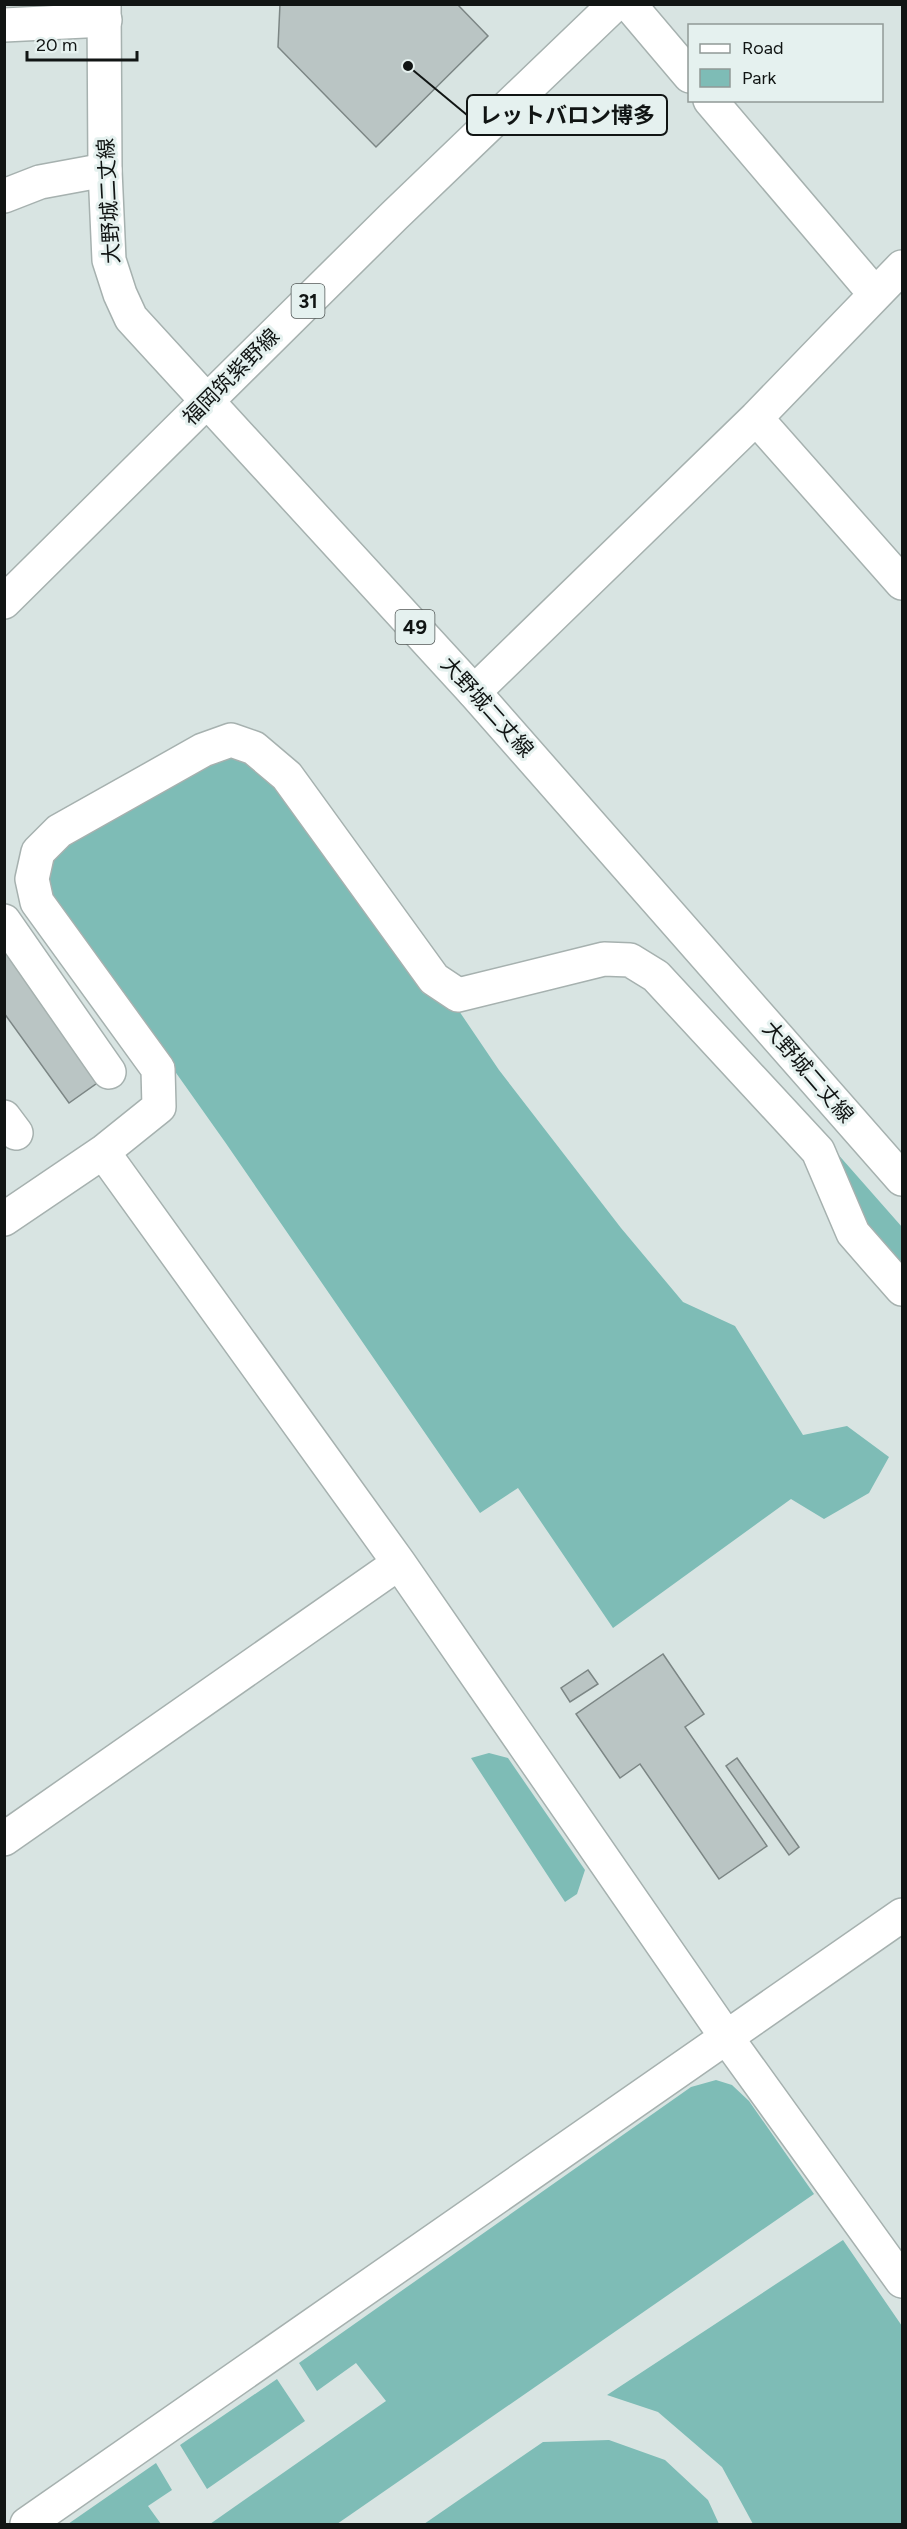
<svg xmlns="http://www.w3.org/2000/svg" width="907" height="2529" font-family="Figtree,'Noto Sans JP',sans-serif">
<rect width="100%" height="100%" fill="#d8e4e2"/>
<path fill="#7ebcb6" d="M219 751 260 766 423 993 455 1005 499 1070 621 1228 683 1302 735 1326 803 1435 847 1426 889 1457 869 1493 824 1519 791 1499 613 1628 518 1488 480 1513 225 1142 50 895 44 868 63 842Z
M821 1135 902 1227V1269L854 1211Z
M489 1753 508 1758 585 1870 577 1894 565 1902 471 1758Z
M716 2080 732 2085 749 2101 814 2194 337 2524H210L386 2401 356 2363 317 2391 299 2363 691 2087Z
M843 2240 902 2326V2524H753L722 2467 658 2412 607 2395Z
M277 2379 305 2421 207 2489 180 2445Z
M609 2440 665 2460 708 2500 719 2524H424L543 2442Z
M156 2463 172 2490 148 2506 161 2524H68Z"/>
<path fill="#bac5c4" stroke="#7c8685" stroke-width="1.5" d="M280 4H457L488 36 376 147 278 47Z
M4 946 100 1081 69 1103 4 1013Z
M663 1654 704 1714 685 1727 767 1846 719 1879 640 1764 620 1778 576 1714Z
M588 1670 598 1684 570 1702 561 1688Z
M737 1758 799 1847 789 1855 726 1766Z"/>
<g fill="none" stroke-linecap="round" stroke-linejoin="round">
<g stroke="#a6b1af" stroke-width="36">
<path id="minor" d="M629 4 690 76
M4 25 105 20
M710 100 875 294
M4 196 40 182 105 170
M756 418 902 583
M474 692 756 418 902 267
M4 921 109 1072
M4 1117 16 1133
M103 1152 159 1107 158 1069 37 902 32 879 38 852 59 831 203 750 231 740 254 748 287 776 434 979 458 995 604 959 630 960 656 976 818 1151 853 1233 902 1289
M4 1219 103 1152 399 1563 727 2038 902 2281
M4 1839 399 1563
M27 2524 902 1915"/>
</g>
<g stroke="#a6b1af" stroke-width="36">
<path id="major" d="M104 4 105 170 109 260 120 294 131 318 474 692 902 1179
M4 602 394 216 615 4"/>
</g>
<use href="#minor" stroke="#fff" stroke-width="33"/>
<use href="#major" stroke="#fff" stroke-width="33"/>
</g>
<g text-anchor="middle" stroke-width="6" stroke-linejoin="round" paint-order="stroke">
<g fill="#e5f1ef" stroke="#515756" stroke-width="1.5">
<rect x="291.5" y="284" width="33" height="34" rx="4.5"/>
<rect x="395.5" y="610" width="39" height="34" rx="4.5"/>
</g>
<g font-size="20" font-weight="bold" fill="#111514">
<text x="308" y="308">31</text>
<text x="415" y="634">49</text>
</g>
<g font-size="21" fill="#111514" stroke="#e5f1ef">
<text transform="translate(109 201) rotate(-93)" y="7">大野城二丈線</text>
<text transform="translate(231 377) rotate(-45)" y="7">福岡筑紫野線</text>
<text transform="translate(487 707) rotate(48)" y="7">大野城二丈線</text>
<text transform="translate(808 1072) rotate(49)" y="7">大野城二丈線</text>
</g>
</g>
<path fill="none" stroke="#111514" stroke-width="2" d="M408 66L467 115"/>
<circle fill="#111514" stroke="#e5f1ef" stroke-width="2" cx="408" cy="66" r="6"/>
<rect fill="#e5f1ef" stroke="#111514" stroke-width="2" x="467" y="95" width="200" height="40" rx="6"/>
<g font-size="22" text-anchor="middle" font-weight="bold" fill="#111514">
<text x="567" y="123">レットバロン博多</text>
</g>
<rect width="907" height="2529" fill="none" stroke="#111514" stroke-width="12"/>
<rect x="688" y="24" width="195" height="78" fill="#e5f1ef" stroke="#909997" stroke-width="1.5"/>
<rect x="700" y="44" width="30" height="9" fill="#ffffff" stroke="#909997" stroke-width="1.5"/>
<text x="742" y="54" font-size="18" fill="#111514">Road</text>
<rect x="700" y="69" width="30" height="18" fill="#7ebcb6" stroke="#909997" stroke-width="1.5"/>
<text x="742" y="84" font-size="18" fill="#111514">Park</text>
<path d="M27 51v9h110v-9" fill="none" stroke="#111514" stroke-width="3"/>
<text x="36" y="51" font-size="18" fill="#111514" stroke="#e5f1ef" stroke-width="4.5" paint-order="stroke">20 m</text>
</svg>
